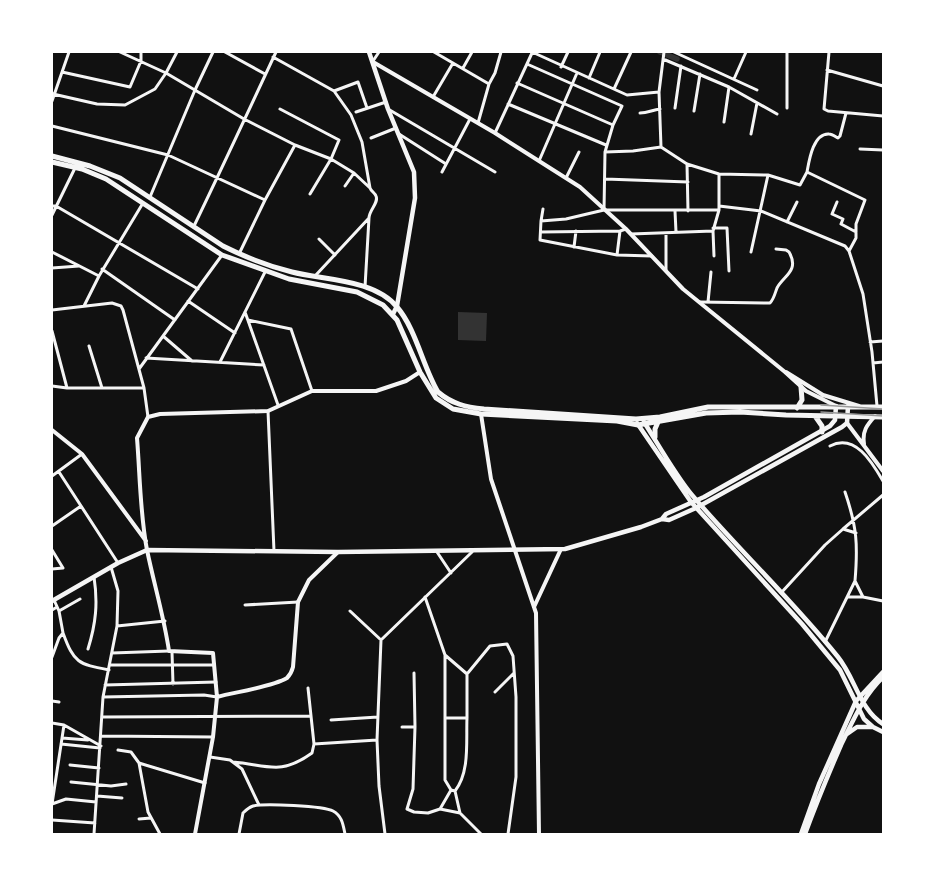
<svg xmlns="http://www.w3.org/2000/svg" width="935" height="886" font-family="'Golos Text',sans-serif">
<rect width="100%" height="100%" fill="#111"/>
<path fill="#333" d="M458 312 487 313 486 341 458 340Z"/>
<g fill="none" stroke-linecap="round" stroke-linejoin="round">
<path stroke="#333" stroke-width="5.5" d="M660 52 677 59"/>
<path stroke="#f5f5f5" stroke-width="3" d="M120 52 166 73 244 119 295 145 331 159 354 173 370 188 362 142 351 115 334 91 273 57
M225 52 265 74
M434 52 489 84
M532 52 627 95 659 92
M674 52 757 90
M829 52 824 109 828 111 883 116
M663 59 729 87 777 114
M373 61 379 52
M527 64 622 106 613 125
M561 67 568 52
M463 68 472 52
M827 70 883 86
M62 72 130 87 141 61V52
M589 78 600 52
M734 79 746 52
M517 83 613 125 605 152 633 151 661 147 659 92 664 52
M614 89 631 52
M334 91 358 82 367 108
M53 94 97 104 125 105 155 89 166 73 177 52
M433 97 453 63
M52 101 69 52
M508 104 606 145
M675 108 681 66
M787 108V52
M280 109 339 140 331 159 310 194
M388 109 495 172
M694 111 700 74
M356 112 386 102
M640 113C648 113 652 110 660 109
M724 122 729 87
M478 123 489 84 495 73 501 52
M52 126 168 155 265 200
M495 133 532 53
M399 134 446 164
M751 134 757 103
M371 138 396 128
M661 147 687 164 719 174 768 175 800 185 807 172 865 200 856 224V238L849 251
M860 149 883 150
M539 161 577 73
M687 164 688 211
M442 172 470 119
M807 172C809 161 813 133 829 134 832 134 836 137 838 138L840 136 846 113
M719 174V206
M566 178 579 152
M605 179 688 182
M345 186 354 173
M150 197 195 90 213 52
M837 202 832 214 843 219 841 224 856 232
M52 206H56L198 289
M604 210 605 152
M675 211 676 232
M52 215 75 168
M369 218C369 210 379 203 376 196 375 193 371 191 370 188
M541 221 543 209
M787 222 797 202
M194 226C222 168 249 110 276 52
M713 228H727L729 271
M713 231 714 256
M541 232 620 231 626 229
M631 234 713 231 719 210
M319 239 335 255
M574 247 576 231
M52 252 99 276
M751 252 768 175
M239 254 265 200 295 145
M617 255 620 231
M652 256 617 255 540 240 541 221 566 219 604 210H719V206L761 211 845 246 849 251 863 294 872 352 877 406
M52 268 79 266
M102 269 175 320
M666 270V233
M315 276 369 218 365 287
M188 301 235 333
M700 302 770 303C774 299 775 293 777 288 783 276 800 271 789 252L786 250 776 249
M708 302 711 272
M84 306 99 276 143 203
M52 310 112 303 121 306 123 310 144 388
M245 312 278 405
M248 320 291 329 312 391
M52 331 67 388
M163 336 192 361
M870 342 883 341
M89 346 102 388
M146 358 264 365
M220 362 265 272
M873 363 883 362
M139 369 222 255
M52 386 67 388H144L148 417
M268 411 274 551
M830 446C855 433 872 462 883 481
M59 472 118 563
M52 476 82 454
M845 492C857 527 858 545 855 581
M52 526 81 506
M856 533 843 529 883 495
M52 550 63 568 52 569
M437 552 451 573
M781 593 825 545 843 529
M425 597 445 655V780L451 790
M848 597H863
M245 605 298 602
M52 610 57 607
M59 611 80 599
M350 611 381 640
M117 626 165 621
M63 633C74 663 78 664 109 670
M825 642 855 581 863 597 883 601
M88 649C96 623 98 603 94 577
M172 652 173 684
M112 653 169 651
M445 655 467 674V718H445
M52 657 59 638 63 633 59 611 54 600
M110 665H214
M467 674 490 646 507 644 513 656 516 697V777L508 834
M105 685 216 682
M308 688 314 744 377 740
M495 692 514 673
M103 697 204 695 217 697
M52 701 59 702
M102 717 311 716
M331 720 378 717
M52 723 64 725
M402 727H415L414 673
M415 727 413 789 407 809 414 812 428 813 440 809 460 813
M101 736 213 737
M62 738 88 740
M61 744 100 748
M118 750 131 752 139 763 148 812 160 834
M210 757 230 760 242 769 259 805
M233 762C268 765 280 776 312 753L314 744
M139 763 205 783
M70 765 99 768
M71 782 111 786 126 784
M455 791C470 772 466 742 467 718
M97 796 122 798
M96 802 66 799 52 804 64 725 101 746
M440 809 451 790 455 791 460 813 481 834
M139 819 151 818
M52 820 95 823
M94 834 103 697 117 626 118 591 111 567
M239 834 243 813C246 810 250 807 253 806 264 803 324 806 333 811 342 816 343 824 345 834
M385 834 379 786 377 740 381 640 472 552"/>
<path stroke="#f5f5f5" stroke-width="4" d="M373 62 495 133 580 187 626 229 683 289 785 372 806 391 836 406
M786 372 823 395 859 406
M481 414 491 479 536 613 539 834
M847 423 883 471
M52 430 82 454 146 541
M864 444C862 431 867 425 875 416
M534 607 561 549
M217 697C235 692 272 687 287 678 290 675 292 671 293 667L298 602 309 580 338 552
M195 834 213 737 217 697 213 653 169 651C164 617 154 584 147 550 140 514 140 475 137 438L148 417 160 414 268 411 312 391H376L406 381 420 372"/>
<path stroke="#f5f5f5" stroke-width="4.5" d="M369 52 388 109 414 172 415 198 397 306 393 314
M644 422C658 444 676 476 692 495 739 550 793 601 838 657 855 678 860 710 883 724
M637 423 691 502 802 624 840 670 864 719 873 727 883 732
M662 519 669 520 696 508 842 427 847 423 848 406
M52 601 118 563 147 550 338 552 565 549 641 527 662 519 666 514 704 497 830 426 835 420 836 406
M847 734 857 727H873
M801 834 819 784 856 701 883 672
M805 834C816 804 828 775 841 745 853 721 863 696 883 677"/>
<path stroke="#f5f5f5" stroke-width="5" d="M52 156 90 166 120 178 223 246C245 257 268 266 292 272 323 280 375 279 397 307 416 329 423 367 438 392 452 404 466 407 484 409L636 419 660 417 708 407H883
M52 162 82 169 106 179 222 255 289 279 357 292 383 305 397 320 420 372 436 398 453 409 481 414 617 421 638 425 706 413 740 412 786 415 883 417
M797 408 802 400 801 387
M815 416 822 426V432
M655 437V429L658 422"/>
<path stroke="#9a9a9a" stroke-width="1.5" d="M821 405 883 409
M821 412 883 416"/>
</g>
<rect width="935" height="886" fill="none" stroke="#ffffff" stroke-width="106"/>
</svg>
